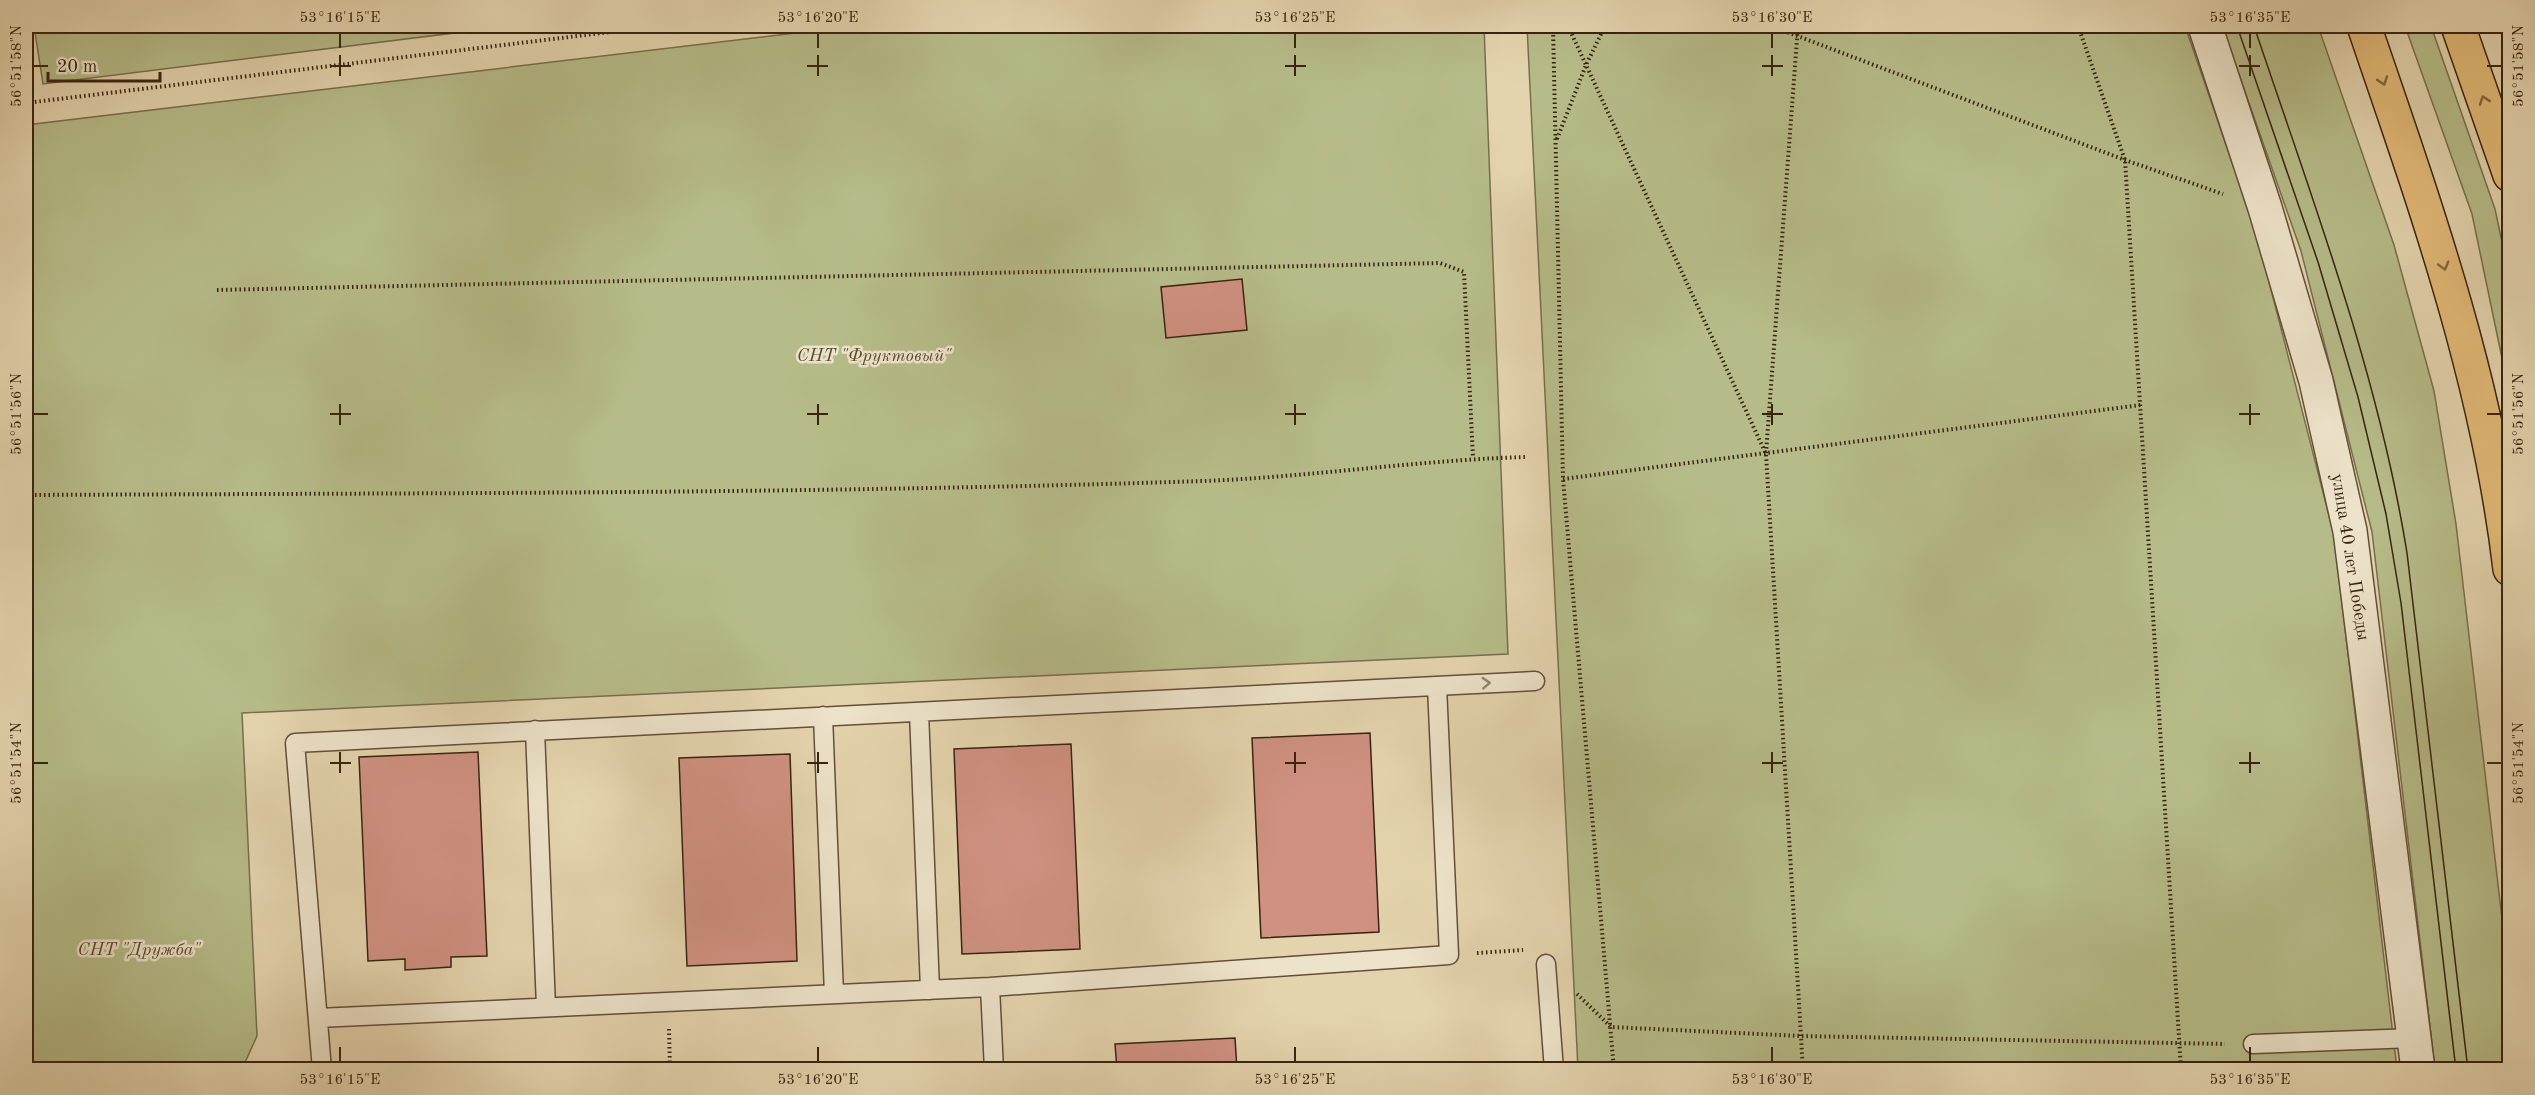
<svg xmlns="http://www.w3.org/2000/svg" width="2535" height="1095" font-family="'Old Standard TT',serif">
<rect width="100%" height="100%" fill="#e4d4ae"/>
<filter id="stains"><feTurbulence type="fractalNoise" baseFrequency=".00333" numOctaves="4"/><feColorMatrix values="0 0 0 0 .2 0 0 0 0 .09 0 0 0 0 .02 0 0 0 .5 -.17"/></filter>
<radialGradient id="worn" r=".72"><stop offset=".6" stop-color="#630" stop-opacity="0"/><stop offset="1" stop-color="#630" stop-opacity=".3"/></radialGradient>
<path fill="#b6bc89" stroke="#77704c" stroke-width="1.5" d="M34 26H511L43 84Z
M854 26H1484L1508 654 242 713 257 1036 242 1069H26V125Z
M1527 26H2185L2256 231 2334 535 2397 1069H1578Z
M2222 26H2318L2394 245 2434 391 2456 524 2509 979V1069H2435L2372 532 2301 251Z
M2405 26H2431L2495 209 2509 275V392L2472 214Z"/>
<path fill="#d09182" stroke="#38230f" stroke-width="1.5" d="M1242 279 1247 330 1166 338 1161 287Z
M1370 733 1379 932 1261 938 1252 738Z
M1071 744 1080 949 962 954 954 749Z
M478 752 487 956 451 957V967L405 970V959L368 961 359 757Z
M790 754 797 961 687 966 679 758Z
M1235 1038 1237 1070H1117L1115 1044Z"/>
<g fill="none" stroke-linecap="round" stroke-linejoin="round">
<g stroke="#634f37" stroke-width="21">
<path id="lane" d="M919 712 930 990
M823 716 834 994
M535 730 546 1007
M1546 964 1554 1070
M990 987 1449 955 1437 686
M318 1018 990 987 994 1070
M2253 1044 2414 1038
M322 1070 295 743 1535 681"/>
</g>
<g stroke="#634f37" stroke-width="36">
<path id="street" d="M2205 26 2265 208 2316 381 2350 531 2418 1070"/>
</g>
<g stroke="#38230f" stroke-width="36">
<path id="primary" d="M2364 26C2425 204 2488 381 2510 569
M2458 26 2510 175"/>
</g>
<path stroke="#38230f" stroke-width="4" stroke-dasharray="1.5 3" stroke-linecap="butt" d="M1553 26 1563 479 1614 1070
M1568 26 1766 454 1803 1070
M1771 26 2125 160 2223 194
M2078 26 2125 160 2181 1070
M26 103 660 26
M1557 139 1586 65 1605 26
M217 290 1440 263 1464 272 1473 458
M1766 453 1798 26
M1563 479 2141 405
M26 495C418 493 810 494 1203 481 1311 477 1418 460 1526 457
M1477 953 1523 950
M1577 994 1611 1027 1801 1036 2225 1044
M669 1029 670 1070"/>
<use href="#lane" stroke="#ede3ca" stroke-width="18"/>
<use href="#street" stroke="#ede3ca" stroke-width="33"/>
<use href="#primary" stroke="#e2ba77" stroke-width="33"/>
<path stroke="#38230f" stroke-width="1.5" d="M2237 26 2318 262 2358 397 2386 514 2401 603 2456 1070
M2254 26C2312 199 2378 372 2407 553L2468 1070"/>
</g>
<defs><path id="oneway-chevron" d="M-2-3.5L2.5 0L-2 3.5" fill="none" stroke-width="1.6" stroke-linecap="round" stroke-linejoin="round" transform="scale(1.5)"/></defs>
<g stroke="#84673e">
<use href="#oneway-chevron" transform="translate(2383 81) rotate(71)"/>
<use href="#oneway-chevron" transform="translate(2484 100) rotate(-109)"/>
<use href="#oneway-chevron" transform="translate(2444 266) rotate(74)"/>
</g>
<use stroke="#92836c" href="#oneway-chevron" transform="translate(1486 683) rotate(-3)"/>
<path fill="none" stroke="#38230f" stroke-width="2" d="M340 33V48M818 33V48M1295 33V48M1772 33V48M2250 33V48M340 55V76M818 55V76M1295 55V76M1772 55V76M2250 55V76M33 66H48M330 66H351M807 66H828M1285 66H1306M1762 66H1783M2239 66H2260M2487 66H2502M340 404V425M818 404V425M1295 404V425M1772 404V425M2250 404V425M33 414H48M330 414H351M807 414H828M1285 414H1306M1762 414H1783M2239 414H2260M2487 414H2502M340 752V773M818 752V773M1295 752V773M1772 752V773M2250 752V773M33 763H48M330 763H351M807 763H828M1285 763H1306M1762 763H1783M2239 763H2260M2487 763H2502M340 1047V1062M818 1047V1062M1295 1047V1062M1772 1047V1062M2250 1047V1062"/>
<g text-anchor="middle" stroke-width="5" stroke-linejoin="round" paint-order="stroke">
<g font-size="18" font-style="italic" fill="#58492e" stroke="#ede3ca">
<text x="874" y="361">СНТ "Фруктовый"</text>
<text x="139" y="955">СНТ "Дружба"</text>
</g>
<g font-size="18" fill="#38230f" stroke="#ede3ca">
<text transform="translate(2351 557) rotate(81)" y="6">улица 40 лет Победы</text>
</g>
</g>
<rect width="2535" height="1095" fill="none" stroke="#e4d4ae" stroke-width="66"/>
<path d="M48 72v9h112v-9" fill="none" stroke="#38230f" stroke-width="3"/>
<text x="57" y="72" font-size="18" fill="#38230f" stroke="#ede3ca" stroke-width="4.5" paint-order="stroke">20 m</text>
<rect x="33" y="33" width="2469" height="1029" fill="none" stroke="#38230f" stroke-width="2"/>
<g font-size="15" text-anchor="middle" fill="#38230f">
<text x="340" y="22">53°16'15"E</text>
<text x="818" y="22">53°16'20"E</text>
<text x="1295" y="22">53°16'25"E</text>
<text x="1772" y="22">53°16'30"E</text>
<text x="2250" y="22">53°16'35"E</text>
<text transform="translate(16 66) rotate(-90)" y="5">56°51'58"N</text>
<text transform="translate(2518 66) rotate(-90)" y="5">56°51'58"N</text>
<text transform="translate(16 414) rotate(-90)" y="5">56°51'56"N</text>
<text transform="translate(2518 414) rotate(-90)" y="5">56°51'56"N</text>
<text transform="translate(16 763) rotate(-90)" y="5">56°51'54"N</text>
<text transform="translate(2518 763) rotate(-90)" y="5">56°51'54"N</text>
<text x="340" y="1084">53°16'15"E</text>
<text x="818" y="1084">53°16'20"E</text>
<text x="1295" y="1084">53°16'25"E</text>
<text x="1772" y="1084">53°16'30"E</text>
<text x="2250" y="1084">53°16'35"E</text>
</g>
<rect width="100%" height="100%" filter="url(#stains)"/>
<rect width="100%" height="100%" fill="url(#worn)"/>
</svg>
